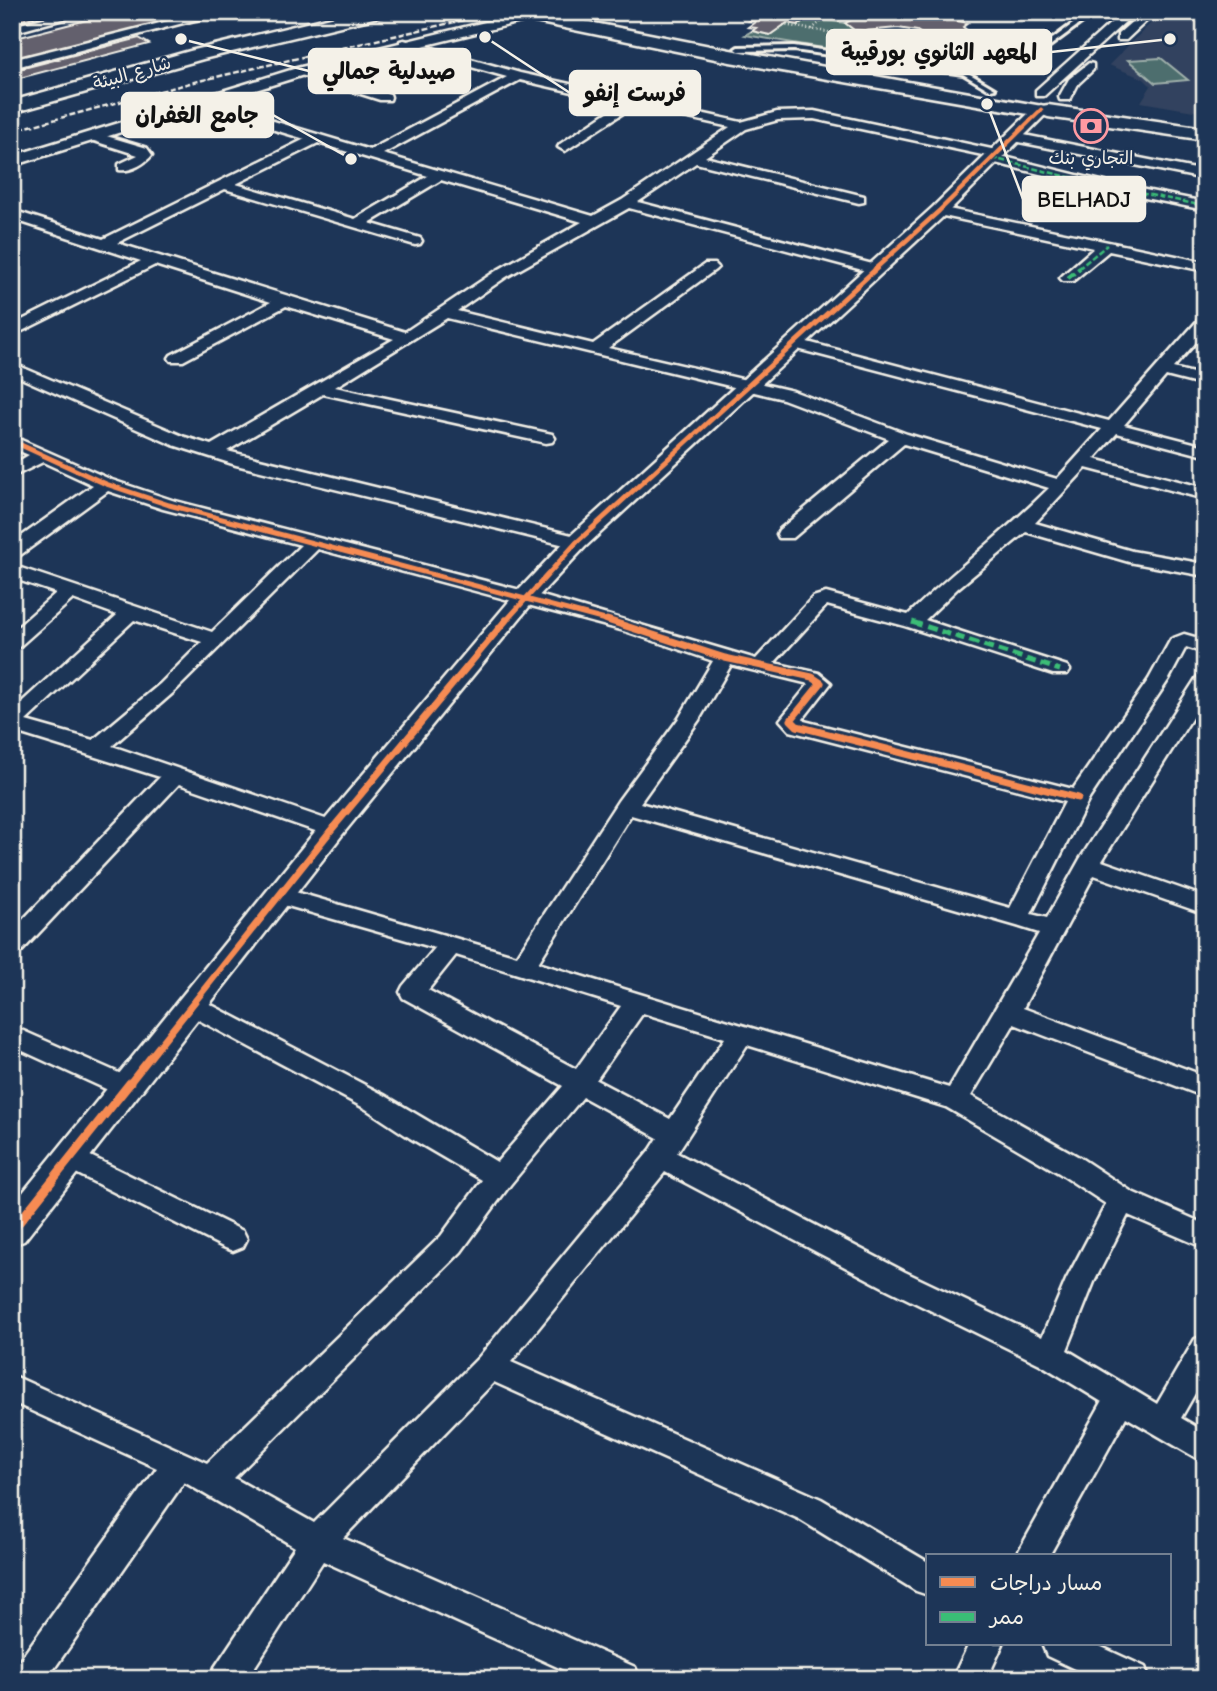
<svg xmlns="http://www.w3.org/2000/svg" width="1217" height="1691" font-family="'Comic Neue','Playpen Sans Arabic',sans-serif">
<rect width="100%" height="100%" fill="#1d3557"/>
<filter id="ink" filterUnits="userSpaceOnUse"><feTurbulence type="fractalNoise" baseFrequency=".0143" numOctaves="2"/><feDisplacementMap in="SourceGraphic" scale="14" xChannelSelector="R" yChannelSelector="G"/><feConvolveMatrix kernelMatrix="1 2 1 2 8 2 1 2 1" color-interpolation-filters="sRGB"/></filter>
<g filter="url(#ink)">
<path fill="#32425e" d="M1162 12H1205V113L1141 102 1151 86 1144 79 1109 65Z"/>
<path fill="#4d6e6e" stroke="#a0b0ab" stroke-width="2" d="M808 17 845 23 854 30 924 36C935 44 955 44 968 41L969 38 967 37 974 36 983 42 977 48 991 52 994 58 977 61 968 72 745 35 752 31 770 35 787 23 798 25Z
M1161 58 1188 80 1155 83 1128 60Z"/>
<path fill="#63616d" stroke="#f4f1e8" stroke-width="2" d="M12 12H52L12 23Z
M118 12H165L178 19 19 60 12 55V39Z
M762 12H781L808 17 798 25 787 23 770 35 752 31 756 28 748 27 755 22 750 21 765 16 758 15Z
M967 12 954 20 968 23 963 27 974 36 967 37 970 38 968 41 963 43 930 40 917 31 898 28 864 31 854 30 845 23 855 18 852 16 875 12Z
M139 38 149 44 12 80V71Z"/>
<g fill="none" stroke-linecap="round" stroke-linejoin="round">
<g stroke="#f4f1e8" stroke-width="6">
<path id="service" d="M1089 12H1096L1043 51H1039V49Z
M794 46 965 71 995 89 990 90 963 74 794 50 738 51 735 49 738 47Z"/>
</g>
<g stroke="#f4f1e8" stroke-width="5">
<path id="minor" d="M68 12H89L12 33V26Z
M204 12H225L12 68V60Z
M1123 12H1136L1044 96H1036V90Z
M1143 12H1156L1126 40H1118V34Z
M404 40 520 73 741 122 777 112 814 111 996 150 1001 151V156L1105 182 1205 202V210L1105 190 987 161V156L814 119 778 120 746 129 705 157 864 196V202L859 203 696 163 638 202 880 266 883 269 880 272H870L629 208 506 277 457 311 593 344 705 264H715L718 267 715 270 608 348 793 391 907 434 1057 479 1102 429 786 346 784 343 792 338 1109 421 1199 319 1205 317V332L1173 368 1205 376V386L1166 376 1124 425 1205 446V456L1117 433 1094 459 1205 488V499L1086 468 1035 523 1132 551 1205 564V576L1129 562 1026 532 958 588 925 620 1067 666 1070 670 1067 674H1053L905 626 827 605 774 663 819 673 831 683 803 719 804 721 1073 789 1149 679 1171 639 1184 634 1205 640V653L1186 647 1169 679 1089 799 1031 914 1047 918 1080 859 1195 680 1198 676 1205 674V697L1102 861 1205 897V914L1094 875 1023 1008 1205 1076V1097L1014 1024 971 1096 1079 1157 1132 1192 1205 1224V1248L1128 1215 1094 1282 1067 1350 1157 1404 1195 1339 1205 1335V1376L1181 1418 1205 1432V1463L1126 1417 1049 1556H1016L1102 1402 1040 1364 885 1288 665 1172 511 1362 821 1499 928 1562V1595L916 1591 799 1519 494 1382 343 1538 635 1667 640 1679H584L323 1561 247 1679H210L215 1667 295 1547 184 1482 47 1679H12L15 1667 157 1468 12 1402V1375L207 1463 441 1236 482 1180 410 1138 366 1109 182 1011 179 1005 182 999 191 996 200 999 384 1095 497 1162 563 1086 403 998 400 992 403 986 435 948 270 901 266 895 270 889 278 887 517 956 618 801 679 718 713 661 625 631 318 549 174 692 112 746 340 824 343 829 340 834 332 836 324 834 179 784 21 952 12 954V931L160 777 12 731V711L117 615 73 599 19 647 12 649V632L56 593 12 578V565L212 632 301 545 163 509 108 491 19 556 12 558V543L93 485 43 462 12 477V465L29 455 12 448V436L112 480 175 501 532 593 756 659 813 597 826 593 908 615C954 571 1004 533 1049 488L904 444 793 538H779L777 534 779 530 889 439 783 399 447 318 335 387 552 434 555 438 552 442 546 443 323 394 227 451 584 538 586 542 584 546 577 548 236 465 173 445 12 374V363L185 437 211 445 394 339 286 306 183 361H171L169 358 171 355 271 302 155 265 12 336V325L141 261 12 219V210L103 239 305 139 193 106V100H203L370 150 507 77 400 47V41ZM520 80 621 103 560 144 558 147 565 151 634 106 730 127 622 200 593 216 383 154ZM318 143 428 176 355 219 236 184ZM441 180 582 222 496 271 405 332 117 243 225 189 415 245 420 244 422 241 420 238 369 223ZM134 620 202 642 160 684 93 740 26 721ZM731 665 809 684 780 720 790 731 1065 802 1010 908 640 803 699 720ZM631 815 1017 926 1039 933 949 1088 538 963ZM456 955 621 1006 576 1069 428 990ZM643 1013 725 1038 670 1119 596 1080ZM747 1045 946 1107 1059 1173 1106 1204 1066 1280 1042 1337 905 1272 677 1153ZM583 1097 658 1138 651 1149 479 1357 314 1523 234 1478 461 1252 510 1185Z
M1089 63 1093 64V70L1078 84 1070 100H1060L1059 97 1069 79Z
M302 67 390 94 391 97 390 100H380L298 74 296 71Z
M93 132 147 148 152 155C145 164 130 172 119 170V164L138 155 88 139 86 136Z
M1014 133 1205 171V179L1009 140 1007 137Z
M939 207 1205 262V271L1109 251 1073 281H1063L1060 278 1063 275 1094 248 934 214 932 211Z
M12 1026 137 1081 141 1088 137 1095 128 1098 119 1095 12 1046Z
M70 1146 243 1231 247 1239 243 1247 233 1251 223 1247 60 1165 57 1157 60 1149Z
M969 1644H1003L987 1679H952Z
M1042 1644H1095L1145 1667 1150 1679H1096L1047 1656Z"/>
</g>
<g stroke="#f4f1e8" stroke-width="5">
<path id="tertiary" d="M526 12 535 16 533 19 307 74 12 166V156L297 68Z
M1041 105 1047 107 1049 110 1047 113 945 215 585 547 533 602 342 835 24 1241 12 1245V1206L322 823 517 592 569 537 933 207 1035 107Z"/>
</g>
<g stroke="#f4f1e8" stroke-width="5">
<path id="primary" d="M352 12H385L382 16 203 59 12 113V101L190 51Z
M502 12H539L730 50 1042 106 1048 105 1205 128V140L1048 117 1040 114 1034 115 730 62 511 17Z"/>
</g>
<path stroke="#f4f1e8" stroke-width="2.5" stroke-dasharray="1 2.5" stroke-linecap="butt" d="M783 25 976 55
M812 29 823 20
M893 41 901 34"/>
<use href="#service" fill="#1d3557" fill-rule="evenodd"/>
<use href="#minor" fill="#1d3557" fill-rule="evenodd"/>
<use href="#tertiary" fill="#1d3557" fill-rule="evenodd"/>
<use href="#primary" fill="#1d3557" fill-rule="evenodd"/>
<path stroke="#f4f1e8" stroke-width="2.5" stroke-dasharray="6 2.5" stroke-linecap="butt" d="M12 131 190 83 498 12"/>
<path stroke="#3abd76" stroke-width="2.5" stroke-dasharray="6 2.5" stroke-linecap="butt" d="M992 158 1105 186 1205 206
M1078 269 1107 245"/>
<path stroke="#3abd76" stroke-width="4.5" stroke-dasharray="8 4.5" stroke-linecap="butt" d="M1068 278 1080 268"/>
<path stroke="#3abd76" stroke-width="5" stroke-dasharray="10 5" stroke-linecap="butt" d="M912 622 1060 670"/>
<g stroke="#1d3557" stroke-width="7">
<path id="cycleway-far3" d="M875 269 939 211 1041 110"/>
</g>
<g stroke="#1d3557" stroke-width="9">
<path id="cycleway-far2" d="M12 441 106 484 169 505 613 622
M505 622 577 542 877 268"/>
</g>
<g stroke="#1d3557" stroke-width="11">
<path id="cycleway-far1" d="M607 620 725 658 812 677 821 683 791 720 797 726 1078 798
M129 1084 332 829 506 620"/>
</g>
<g stroke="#1d3557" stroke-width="13">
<path id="cycleway" d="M12 1231 130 1083"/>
</g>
<use href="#cycleway-far3" stroke="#f68b52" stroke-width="4.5"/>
<use href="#cycleway-far2" stroke="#f68b52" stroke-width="5"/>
<use href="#cycleway-far1" stroke="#f68b52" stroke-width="7"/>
<use href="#cycleway" stroke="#f68b52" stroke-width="9"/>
</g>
</g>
<defs>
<g id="bank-ring" transform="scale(1.75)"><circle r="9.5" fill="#1d3557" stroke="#ff9aa2" stroke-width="1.5"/><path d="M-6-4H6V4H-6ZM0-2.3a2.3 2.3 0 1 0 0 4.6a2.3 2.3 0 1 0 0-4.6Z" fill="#ff9aa2"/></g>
</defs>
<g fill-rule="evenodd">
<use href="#bank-ring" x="1091" y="126"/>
</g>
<g text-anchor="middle" stroke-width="5" stroke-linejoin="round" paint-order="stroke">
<g font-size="18" fill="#f4f1e8" stroke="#1d3557">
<text transform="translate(132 73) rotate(-16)" y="6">شارع البيئة</text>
</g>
<g font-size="18" fill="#f4f1e8" stroke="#1d3557">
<text x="1091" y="164">التجاري بنك</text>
</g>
</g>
<path fill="none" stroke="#f4f1e8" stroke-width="2.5" d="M1170 39L1051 52M181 39L309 71M485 37L570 93M351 159L273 115M987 104L1023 199"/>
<g fill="#f4f1e8" stroke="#1d3557" stroke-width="2.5">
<circle cx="1170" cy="39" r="7"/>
<circle cx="181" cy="39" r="7"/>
<circle cx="485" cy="37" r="7"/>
<circle cx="351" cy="159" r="7"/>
<circle cx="987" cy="104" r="7"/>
</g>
<g fill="#f4f1e8" stroke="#f4f1e8" stroke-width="2.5">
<rect x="827" y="30" width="224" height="44" rx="7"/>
<rect x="309" y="49" width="161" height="44" rx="7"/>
<rect x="570" y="71" width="130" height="44" rx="7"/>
<rect x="122" y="93" width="151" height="44" rx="7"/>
<rect x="1023" y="177" width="122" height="44" rx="7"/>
</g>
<g font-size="23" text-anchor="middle" font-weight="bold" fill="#111">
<text x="939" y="60">المعهد الثانوي بورقيبة</text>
<text x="389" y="79">صيدلية جمالي</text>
<text x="635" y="101">فرست إنفو</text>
<text x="197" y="123">جامع الغفران</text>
<text x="1084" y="207">BELHADJ</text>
</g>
<rect width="1217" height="1691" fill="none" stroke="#1d3557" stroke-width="42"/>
<rect x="21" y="21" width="1175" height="1649" fill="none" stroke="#f4f1e8" stroke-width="2.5" filter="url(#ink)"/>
<rect x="926" y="1554" width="245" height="91" fill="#1d3557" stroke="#738091" stroke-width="2"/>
<rect x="940" y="1577" width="35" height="10" fill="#f68b52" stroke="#738091" stroke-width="2"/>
<text x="990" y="1590" font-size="21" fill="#f4f1e8">مسار دراجات</text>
<rect x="940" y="1612" width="35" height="10" fill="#3abd76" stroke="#738091" stroke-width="2"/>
<text x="990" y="1624" font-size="21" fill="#f4f1e8">ممر</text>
</svg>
